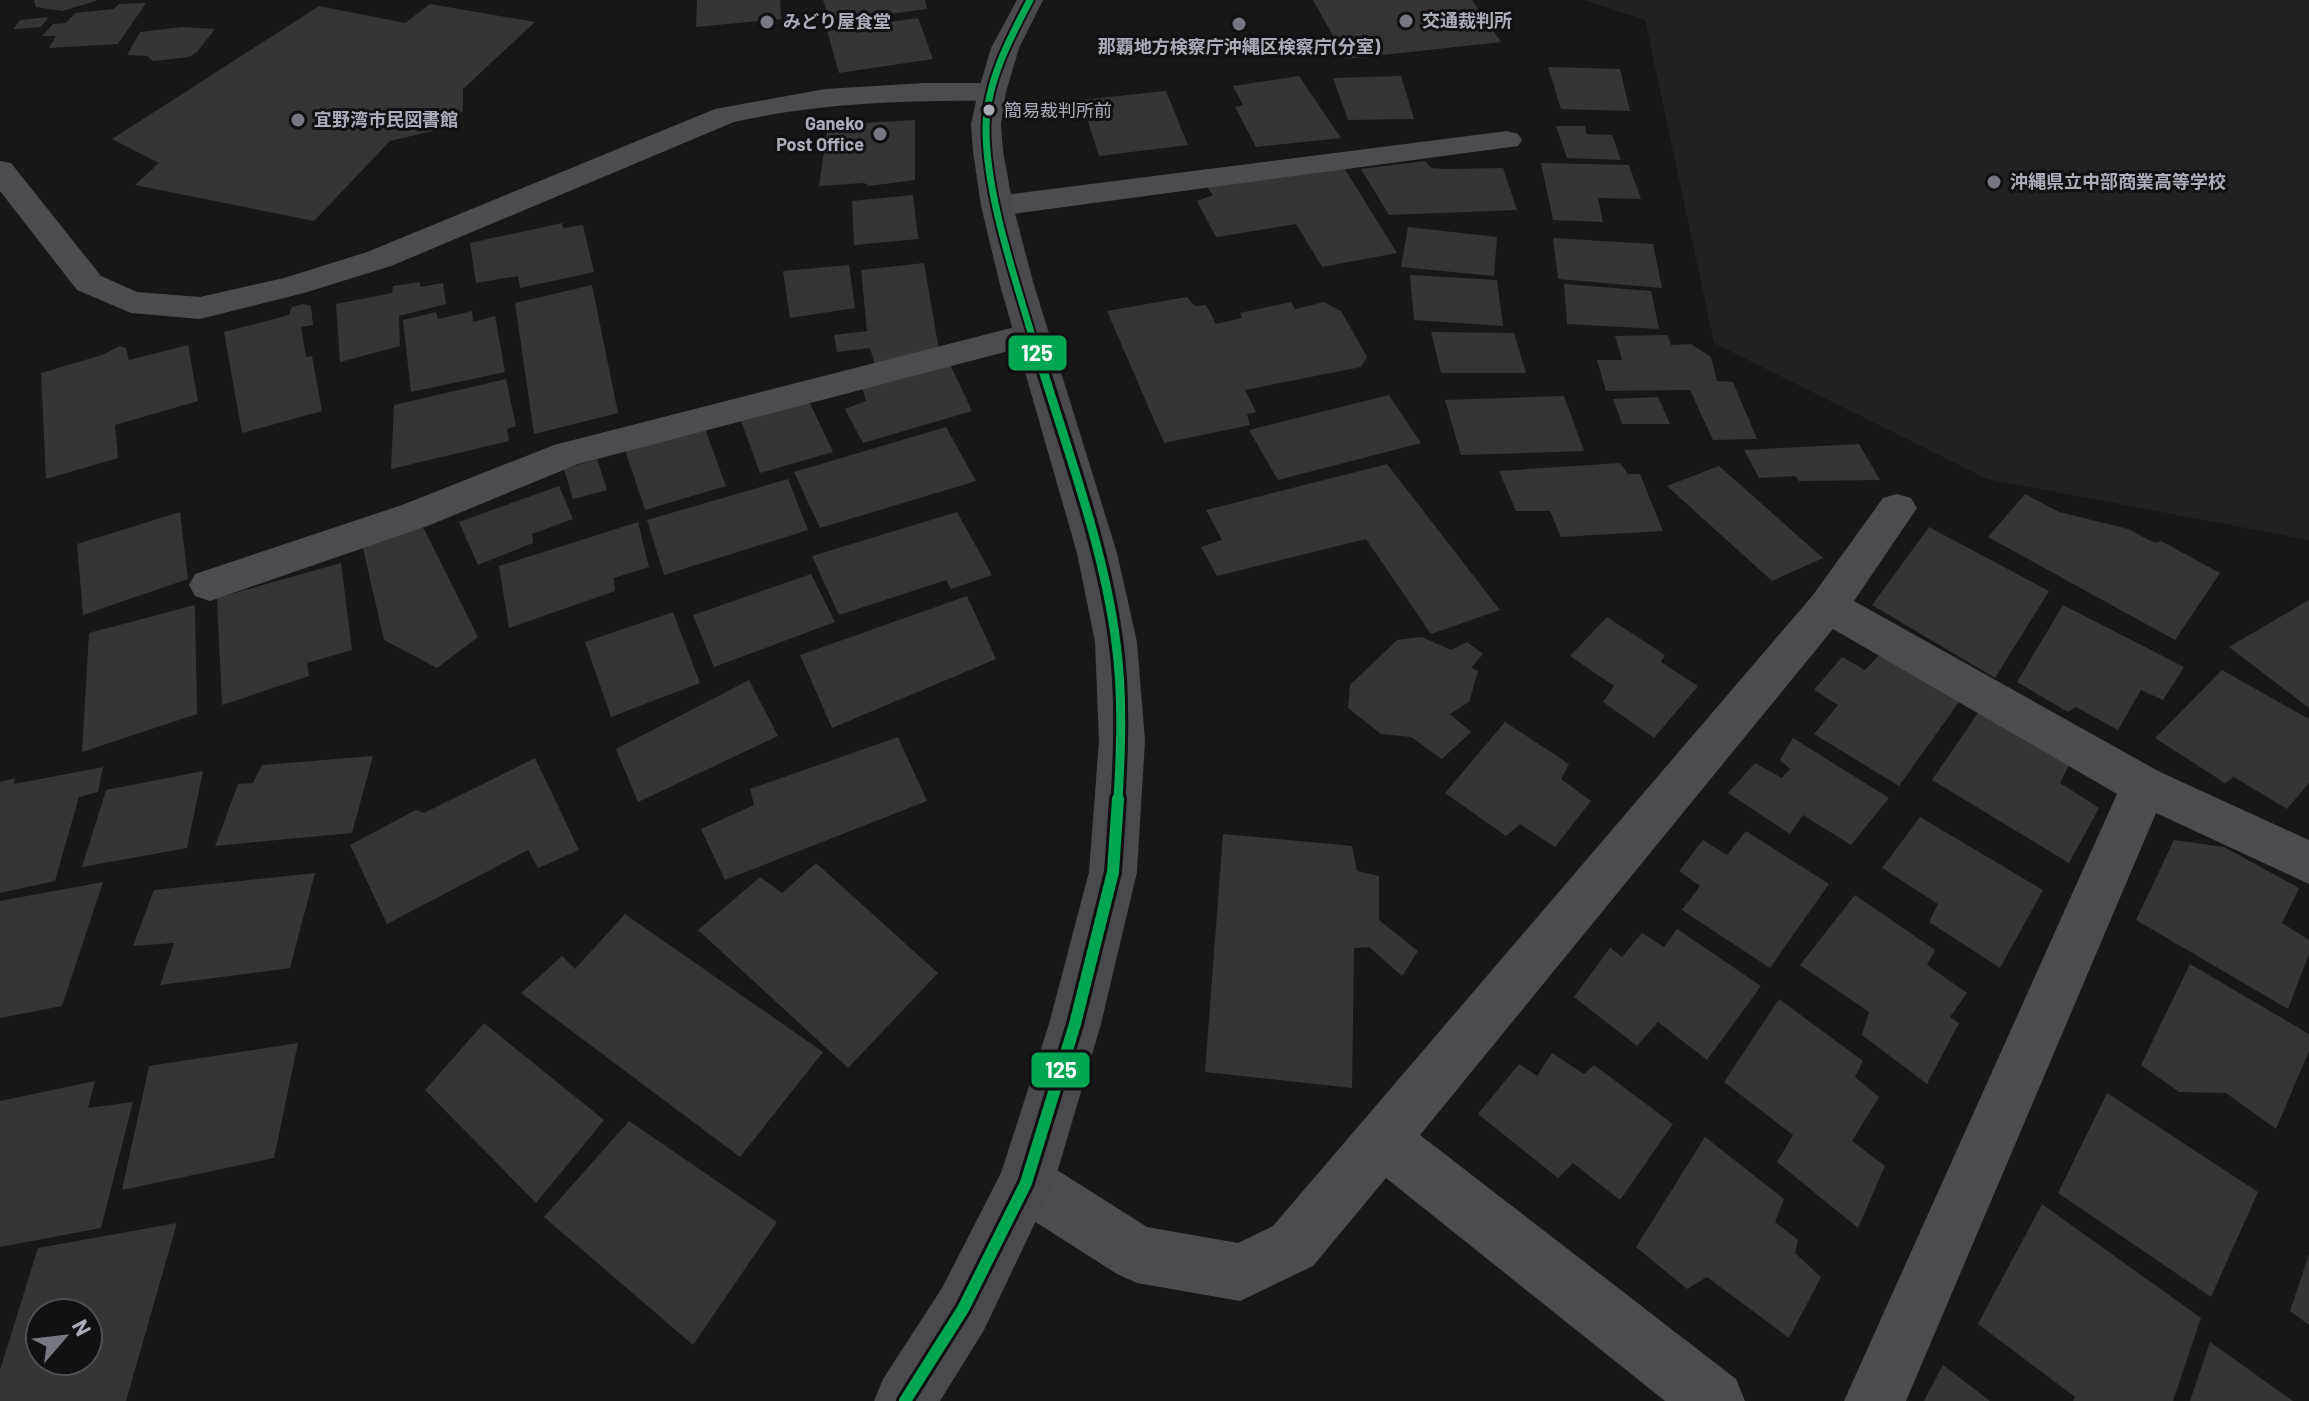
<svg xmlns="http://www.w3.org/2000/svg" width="2309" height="1401" font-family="Barlow,'Noto Sans JP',sans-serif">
<rect width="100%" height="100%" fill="#171717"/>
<path fill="#212123" d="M1584 0H2309V540L1987 479 1714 343 1645 20Z"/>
<path fill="#353536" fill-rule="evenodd" d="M34 0H96V1L62 11 36 7Z
M697 0H780L781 19 696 27Z
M823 0H925L927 9 830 22Z
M1313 0H1472L1501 42 1346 59Z
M146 3 118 44 49 48 56 36H42L53 24 66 23 75 13 114 9 119 4Z
M430 4 535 22 463 89V111L445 128 390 141 314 221 135 185 159 163 112 139 319 6 405 23Z
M49 17 41 27 13 29 20 20Z
M918 18 933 59 839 73 827 31Z
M182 27 215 29 197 52 189 57 153 61 147 56 127 55 140 32Z
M1548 67 1620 69 1630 111 1561 109Z
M1299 76 1341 138 1256 147 1235 107 1243 105 1233 86Z
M1401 76 1414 119 1348 120 1333 78Z
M1166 91 1188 145 1099 156 1081 100Z
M915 120V180L869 186 864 183 819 186 828 125Z
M1556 126H1585L1586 134 1612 135 1621 160 1567 158Z
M1425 161 1431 168 1445 169 1503 168 1517 210 1389 215 1361 169Z
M1541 163 1629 165 1641 199 1598 198 1603 222 1553 220Z
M1343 166 1397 253 1322 267 1296 224 1216 237 1197 201 1213 195 1207 187Z
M913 195 918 239 854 245 852 201Z
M562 223 563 228 583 225 594 272 520 288 518 276 476 283 470 243Z
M1408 227 1497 237 1494 276 1401 267Z
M1553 238 1653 244 1662 288 1558 279Z
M924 263 939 350 875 365 870 348 837 352 834 335 867 331 861 270Z
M849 265 855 308 790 318 783 271Z
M1410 275 1497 280 1503 326 1414 320Z
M420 282V287L443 283 446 304 399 316 400 346 340 362 336 304 392 293 393 286Z
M1564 284 1651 291 1659 329 1567 324Z
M592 285 618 413 534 434 515 303Z
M1187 297 1195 306 1206 305 1216 324 1242 318 1240 313 1291 302 1295 309 1324 302 1341 311 1367 357 1361 367 1245 390 1256 412 1247 414 1250 425 1164 443 1107 311Z
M303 304 311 306 313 325 301 327 306 357 312 356 322 411 242 433 224 332 289 315 292 307Z
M472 311 473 322 495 316 505 372 411 392 403 320 436 312 438 319Z
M1431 332 1514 333 1526 373H1441Z
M1667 335 1671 345 1691 344 1711 357 1717 381 1733 382 1757 439 1713 440 1690 390 1606 391 1597 360H1622L1615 336Z
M188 345 198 401 115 425 118 458 46 479 41 373 102 355 120 346 126 348 129 360Z
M948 360 972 411 863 443 845 409 866 401 861 384Z
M506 379 516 426 507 429 509 441 391 469 394 405Z
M1389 395 1421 443 1278 480 1249 430Z
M1564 396 1584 451 1461 455 1445 400Z
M1658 397 1670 424H1622L1613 399Z
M808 399 833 452 760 473 740 418Z
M704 426 726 486 645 510 624 447Z
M946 427 976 481 820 528 794 472Z
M1859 444 1880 480 1799 481 1795 476 1759 478 1744 450Z
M597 459 607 490 573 499 564 469Z
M1620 463 1628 474H1640L1663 531 1561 537 1550 511H1516L1499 471Z
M1387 464 1500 610 1431 634 1366 539 1217 576 1201 547 1222 540 1206 510Z
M1719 466 1823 558 1772 581 1667 486Z
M788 479 808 530 664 575 647 520Z
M559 486 573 519 532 534 533 543 478 565 459 522Z
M2025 494 2059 512 2128 529 2155 543 2161 541 2220 573 2175 640 1988 537Z
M180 512 188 579 83 615 77 544Z
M957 512 992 575 951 589 946 580 839 615 812 556Z
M638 522 649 567 614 578 615 591 509 628 499 566Z
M421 523 478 637 437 668 384 640 362 544Z
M1929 527 2049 591 1995 678 1872 605Z
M341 563 352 650 307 663 309 676 222 705 217 598Z
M811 574 835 622 714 667 693 615Z
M967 596 996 659 832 728 800 655Z
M2309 600V708L2229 647Z
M195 605 197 714 82 752 89 633Z
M2063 605 2184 667 2163 700 2141 690 2118 730 2076 707 2068 712 2017 682Z
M673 612 700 683 611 717 585 642Z
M1607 617 1665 655 1661 662 1698 686 1654 738 1603 702 1614 686 1570 656Z
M1422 637 1451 650 1467 642 1483 654 1471 668 1478 671 1469 702 1450 714 1471 732 1442 759 1411 737 1381 734 1348 708 1350 685 1397 640Z
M1886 648 1964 695 1899 786 1814 734 1838 705 1814 690 1842 657 1865 670Z
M2222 670 2309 719V783L2287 809 2234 777 2225 783 2155 738Z
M749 680 778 736 638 802 616 749Z
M1982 707 2072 759 2060 783 2099 808 2069 863 1932 780Z
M1505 722 1569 764 1561 779 1591 801 1555 847 1520 824 1506 836 1445 793Z
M898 737 927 801 725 880 701 829 754 805 750 789Z
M1793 738 1889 798 1851 845 1803 815 1790 834 1728 793 1755 763 1782 778 1790 769 1780 760Z
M373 756 352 833 215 846 238 784 253 783 262 765Z
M535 758 579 850 538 868 528 850 387 924 350 845 416 810 424 813Z
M103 767 98 792 79 797 55 881 0 893V782L15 778 14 784Z
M203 771 187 848 82 867 106 790Z
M1920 817 2043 890 2000 968 1929 922 1938 904 1882 868Z
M1746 831 1829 884 1770 968 1682 910 1700 886 1679 871 1703 840 1727 855Z
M1223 834 1352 846 1357 871 1379 876V920L1418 951 1402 976 1369 947 1354 948 1352 1088 1205 1072Z
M2174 840 2224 847 2299 888 2282 923 2309 940V954L2288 1009 2136 920Z
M816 863 938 973 848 1068 698 930 760 877 782 893Z
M315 873 290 968 160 985 174 943 133 946 154 890Z
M103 882 62 1006 0 1018V901Z
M1855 895 1935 950 1927 965 1967 993 1950 1017 1959 1023 1927 1084 1862 1035 1869 1012 1800 965Z
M625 914 823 1052 740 1157 521 993 562 956 575 969Z
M1677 929 1761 986 1707 1060 1658 1022 1637 1046 1574 997 1610 948 1622 957 1642 933 1664 947Z
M2190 964 2309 1034V1051L2276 1129 2226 1093 2179 1092 2141 1065Z
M1779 999 1863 1061 1855 1077 1879 1097 1852 1141 1885 1166 1858 1228 1777 1162 1793 1135 1724 1082Z
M484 1023 604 1120 536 1203 425 1090Z
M298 1043 274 1158 122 1190 149 1066Z
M1552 1053 1584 1074 1594 1065 1673 1124 1620 1200 1573 1163 1558 1178 1478 1114 1519 1064 1537 1076Z
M95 1081 88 1108 133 1102 101 1228 0 1247V1101Z
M2107 1093 2258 1192 2211 1297 2058 1193Z
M629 1121 777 1222 693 1345 544 1217Z
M1705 1137 1784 1199 1775 1222 1798 1240 1795 1253 1821 1277 1789 1338 1707 1277 1687 1289 1636 1247Z
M2042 1204 2201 1318 2173 1401H2073L2075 1397 1978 1324Z
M177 1223 126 1401H0V1370L38 1248ZM40 1313H88V1361H40Z
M2309 1254V1325L2290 1311Z
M2210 1342 2293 1401H2190Z
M1943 1365 1990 1401H1924Z"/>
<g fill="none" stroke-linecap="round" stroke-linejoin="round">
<path fill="#4b4c50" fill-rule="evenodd" d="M924 83H992L1002 86 1006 92 1002 98 992 101C905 100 819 103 734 122L391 266 304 293 200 319 131 313 77 290 0 191V161L11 163 101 276 137 292 200 297 284 278 367 252 715 109 825 89Z
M1507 131 1518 134 1522 140 1518 146 997 216 986 213 981 206 986 199 997 196Z
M1031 323 1043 326 1048 334 1043 342 578 464 430 525 210 601 195 596 189 585 195 574 402 505 554 445Z
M1897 494 1911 498 1917 508 1854 601 2160 772 2309 840V884L2156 813 1906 1401H1844L2117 794 1833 629 1420 1135 1736 1379 1745 1401H1665L1386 1178 1313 1266 1240 1301 1137 1283 1117 1274 1006 1203 998 1183 1006 1163 1026 1155 1046 1163 1147 1227 1238 1243 1273 1226 1813 595 1883 498Z"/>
<path fill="#4a4a4e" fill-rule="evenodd" d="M1017 0H1043L1019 48 1006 92 1001 124 1003 151 1013 206 1034 285 1117 553 1137 642 1145 741 1137 872 1101 1024 1054 1183 984 1330 940 1401H874L883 1379 942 1288 1001 1173 1049 1024 1089 872 1099 741 1095 642 1077 553 1000 285 981 206 973 151 971 124 978 92 991 48Z"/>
<g stroke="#111113" stroke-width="11">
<path id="bus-1-far2" d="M1030 0C1010 38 987 81 986 126 985 193 1016 281 1035 346"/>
</g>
<g stroke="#111113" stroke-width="15">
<path id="bus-1-far1" d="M1035 344C1063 439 1104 545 1116 643 1123 695 1121 748 1118 801"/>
</g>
<g stroke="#111113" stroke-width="18">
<path id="bus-1" d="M905 1401 963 1309 1026 1183 1075 1024 1113 872 1118 799"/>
</g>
<use href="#bus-1-far2" stroke="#00a651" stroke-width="7"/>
<use href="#bus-1-far1" stroke="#00a651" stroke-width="9"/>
<use href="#bus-1" stroke="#00a651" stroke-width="12"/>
</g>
<g fill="#757880" stroke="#111113" stroke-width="3">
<circle cx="1406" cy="21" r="8"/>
<circle cx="767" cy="22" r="8"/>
<circle cx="1239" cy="24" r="8"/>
<circle cx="298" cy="120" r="8"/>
<circle cx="880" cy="134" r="8"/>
<circle cx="1994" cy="182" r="8"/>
</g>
<circle fill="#a8adb8" stroke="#111113" stroke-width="3" cx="989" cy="110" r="7"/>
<g text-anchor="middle" stroke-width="6" stroke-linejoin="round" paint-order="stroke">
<g font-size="18" font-weight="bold" fill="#a8adb8" stroke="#111113" text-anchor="start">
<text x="1422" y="27">交通裁判所</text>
<text x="783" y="28">みどり屋食堂</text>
<text x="1239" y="53" text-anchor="middle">那覇地方検察庁沖縄区検察庁(分室)</text>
<text x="314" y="126">宜野湾市民図書館</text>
<text x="864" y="130" text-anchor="end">Ganeko<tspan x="864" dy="21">Post Office</tspan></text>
<text x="2010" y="188">沖縄県立中部商業高等学校</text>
</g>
<g font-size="18" fill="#a8adb8" stroke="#111113" text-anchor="start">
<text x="1004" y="117">簡易裁判所前</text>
</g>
</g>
<g stroke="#111113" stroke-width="3">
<rect x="1007" y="334" width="61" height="38" rx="8" fill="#00a651"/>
<rect x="1030" y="1051" width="61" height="38" rx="8" fill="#00a651"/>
</g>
<g font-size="22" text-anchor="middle" font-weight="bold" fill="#fff">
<text x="1037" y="361">125</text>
<text x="1061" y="1078">125</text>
</g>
<g transform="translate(64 1337) rotate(62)"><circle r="38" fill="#111113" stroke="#4d4f55" stroke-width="2"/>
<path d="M0-6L14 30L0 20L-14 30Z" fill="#757880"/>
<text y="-12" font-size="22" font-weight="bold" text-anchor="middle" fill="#a8adb8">N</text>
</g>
</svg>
